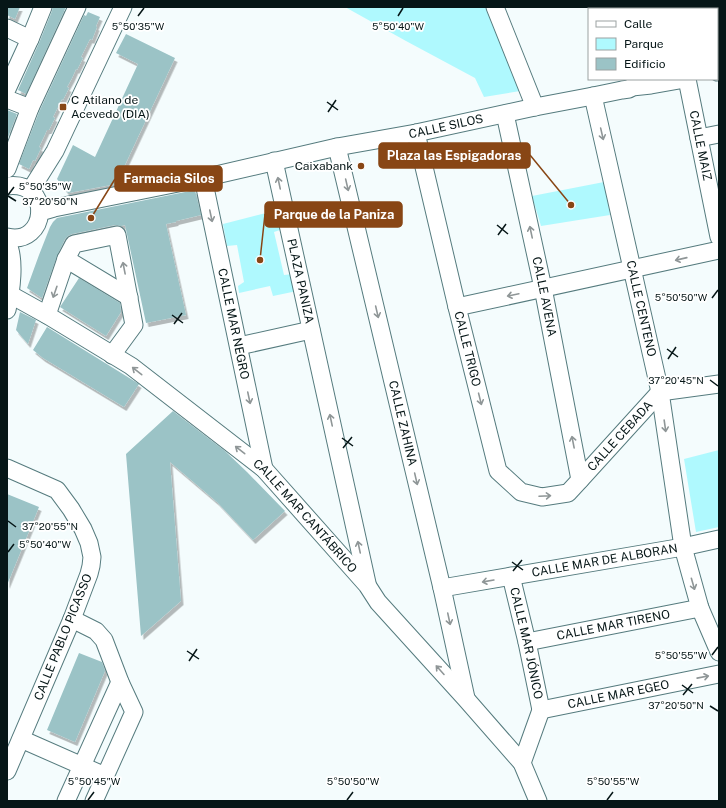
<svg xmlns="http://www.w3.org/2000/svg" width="726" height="808" font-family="'Public Sans',sans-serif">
<defs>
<filter id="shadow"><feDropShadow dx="2.5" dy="4" stdDeviation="0" flood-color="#0004"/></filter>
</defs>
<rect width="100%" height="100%" fill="#f4fcfd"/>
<path fill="#aff9fe" d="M345 7H485L520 91 484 97 475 78 406 41Z
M604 182 610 215 541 226 532 196Z
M278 210 283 229 274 232 284 275 293 274 297 291 273 296 270 286 239 293 238 286 244 282 237 245 227 246 223 224Z
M719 450V527L696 532 684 459Z"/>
<path fill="#9bc3c6" filter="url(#shadow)" d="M7 7H20L15 19 7 15Z
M53 7H66L26 94 18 90 39 43 52 11Z
M88 12 100 17 96 26 97 27 92 40 90 39 81 57 83 58 77 70 76 69 72 78 67 87 69 88 63 100 62 99 53 117 55 118 49 130H47L39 147 41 148 35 161 33 160 29 169 19 164 39 112 84 15 86 16Z
M126 34 175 58 116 184 68 193 57 179 73 145 95 157 138 64 116 53Z
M7 110 17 114 7 140Z
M195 190 201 215 176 221V222L166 224 186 315 146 323 125 225 121 226 115 225 72 234 68 236 65 239 57 256 42 298 27 288 39 255 50 227 53 222 57 218Z
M79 278 120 303 121 312 106 336 60 307Z
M20 312 36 320 28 344 16 330Z
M47 327 139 384 124 407 43 358 33 350Z
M173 411 225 451 247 472 285 511 253 540 217 502 170 462 181 601 141 636 126 454Z
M7 494 39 507 7 585Z
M79 653 102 662 105 671 75 742 47 730Z"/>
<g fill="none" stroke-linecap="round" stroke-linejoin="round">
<g stroke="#557b7e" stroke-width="19">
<g id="minor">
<path d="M495 7 535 107"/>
<path d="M623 7 624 9"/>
<path d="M672 9 674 7"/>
<path d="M7 28 30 39"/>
<path d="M717 72 719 71"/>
<path id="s1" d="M687 79 719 237"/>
<path d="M632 87 651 85 685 79"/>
<path d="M7 89 30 39 43 7"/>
<path id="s2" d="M593 96 660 392 683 547 700 608 719 652"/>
<path d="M7 99 30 108"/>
<path id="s3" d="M505 114 543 288 580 480"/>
<path id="s4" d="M416 133 457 307 498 471 521 492 542 497 568 493 580 480 660 392 719 384"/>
<path d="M699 138 719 134"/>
<path id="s5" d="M337 147 442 588 466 698"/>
<path id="s6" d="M274 161 367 583"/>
<path d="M7 169 30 108 77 7"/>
<path id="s7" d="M203 178 264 469"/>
<path d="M7 186C54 180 47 247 7 237"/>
<path d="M30 191 55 151 123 7"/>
<path id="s8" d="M40 212 54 208 203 178 337 147 416 133 535 107 593 96 622 90 629 89 635 85 637 79"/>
<path d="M7 242C16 259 11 292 7 310"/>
<path d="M66 259 129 297"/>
<path id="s9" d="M11 295 47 315 131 366 264 469 367 585 378 602 466 699 522 763 538 801"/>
<path d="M457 307 719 250"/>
<path d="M47 315 66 259 74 244 117 235 134 325 112 355"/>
<path d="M239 346 311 330"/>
<path d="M7 468 57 490 71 509 83 529 89 543 92 557 91 566 89 574 72 619 7 771"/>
<path id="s10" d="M511 576 527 642 541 710"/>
<path id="s11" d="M442 588 683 547 719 539"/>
<path d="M72 619 96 631 104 640 120 682 134 712 94 801"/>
<path id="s12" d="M527 642 700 608"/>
<path id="s13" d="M541 710 719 674"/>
<path d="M21 739 105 776"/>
<path d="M522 763 541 710"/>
<path d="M66 801 120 682"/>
</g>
</g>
<use href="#minor" stroke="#fff" stroke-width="17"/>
</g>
<defs><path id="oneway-shaft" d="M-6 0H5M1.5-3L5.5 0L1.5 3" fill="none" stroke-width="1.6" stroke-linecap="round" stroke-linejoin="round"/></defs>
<g stroke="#8f9697">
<use href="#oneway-shaft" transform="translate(602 134) rotate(77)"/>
<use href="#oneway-shaft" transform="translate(279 183) rotate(-102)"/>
<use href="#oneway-shaft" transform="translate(347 185) rotate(77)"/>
<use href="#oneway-shaft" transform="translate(211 216) rotate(78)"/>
<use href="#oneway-shaft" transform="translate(531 232) rotate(-102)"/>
<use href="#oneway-shaft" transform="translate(681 259) rotate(167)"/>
<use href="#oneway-shaft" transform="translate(124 268) rotate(-101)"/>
<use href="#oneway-shaft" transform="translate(55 292) rotate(109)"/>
<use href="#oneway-shaft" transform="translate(513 295) rotate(168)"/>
<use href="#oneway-shaft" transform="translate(377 312) rotate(77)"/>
<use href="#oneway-shaft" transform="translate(137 371) rotate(-142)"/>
<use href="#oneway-shaft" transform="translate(249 398) rotate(78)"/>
<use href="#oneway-shaft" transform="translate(480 399) rotate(76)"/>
<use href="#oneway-shaft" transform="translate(331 420) rotate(-102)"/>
<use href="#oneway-shaft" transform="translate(665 426) rotate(82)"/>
<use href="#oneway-shaft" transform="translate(573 442) rotate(-101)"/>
<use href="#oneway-shaft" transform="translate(240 450) rotate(-142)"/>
<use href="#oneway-shaft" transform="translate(416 479) rotate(77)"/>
<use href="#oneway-shaft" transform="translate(545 496) rotate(-3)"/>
<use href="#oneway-shaft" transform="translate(359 547) rotate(-102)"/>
<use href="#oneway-shaft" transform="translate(488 581) rotate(170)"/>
<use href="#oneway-shaft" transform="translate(693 584) rotate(74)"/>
<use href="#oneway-shaft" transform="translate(449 619) rotate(78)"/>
<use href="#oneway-shaft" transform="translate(440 670) rotate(-132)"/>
<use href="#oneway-shaft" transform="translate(703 677) rotate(-11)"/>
</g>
<path fill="none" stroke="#061617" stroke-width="1.5" d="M138 16 144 8M398 16 403 8M327 102 338 110M328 112 336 100M8 195 14 187M8 196 16 201M497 225 508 234M498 235 506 224M712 298 718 290M172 315 183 323M174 324 182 313M667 349 678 357M668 359 676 347M710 380 718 386M342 438 353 446M343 448 352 437M8 521 16 527M8 552 14 544M512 562 523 570M513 571 522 560M187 651 199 659M712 655 718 647M189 661 197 649M682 685 693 693M683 695 692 684M710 706 718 711M88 800 94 792M347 800 353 792M607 800 613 792"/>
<g fill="#884615" stroke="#fff" stroke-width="1.5">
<rect x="59" y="103" width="8" height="8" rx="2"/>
<circle cx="361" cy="166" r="4"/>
</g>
<g text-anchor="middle" stroke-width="3.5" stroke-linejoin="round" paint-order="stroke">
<g font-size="12" fill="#061617" stroke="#fff" text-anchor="start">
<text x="71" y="104">C Atilano de<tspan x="71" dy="14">Acevedo (DIA)</tspan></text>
<text x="353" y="170" text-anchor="end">Caixabank</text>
</g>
<g font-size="12" fill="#061617" stroke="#fff">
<text dy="4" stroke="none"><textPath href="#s8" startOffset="415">CALLE SILOS</textPath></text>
<text dy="4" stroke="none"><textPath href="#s1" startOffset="68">CALLE MAIZ</textPath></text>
<text dy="4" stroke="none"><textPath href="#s6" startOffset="123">PLAZA PANIZA</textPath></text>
<text dy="4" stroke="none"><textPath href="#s3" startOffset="187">CALLE AVENA</textPath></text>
<text dy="4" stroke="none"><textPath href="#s2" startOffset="218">CALLE CENTENO</textPath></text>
<text dy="4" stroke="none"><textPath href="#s7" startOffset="149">CALLE MAR NEGRO</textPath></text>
<text dy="4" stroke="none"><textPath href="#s4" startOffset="222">CALLE TRIGO</textPath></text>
<text dy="4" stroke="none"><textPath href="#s5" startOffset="284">CALLE ZAHINA</textPath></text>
<text dy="4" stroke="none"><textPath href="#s4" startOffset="504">CALLE CEBADA</textPath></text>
<text dy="4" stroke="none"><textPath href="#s9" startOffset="370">CALLE MAR CANTÁBRICO</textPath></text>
<text dy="4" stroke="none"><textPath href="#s11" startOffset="165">CALLE MAR DE ALBORAN</textPath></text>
<text dy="4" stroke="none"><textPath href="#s12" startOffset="88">CALLE MAR TIRENO</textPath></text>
<text transform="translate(63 637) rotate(-68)" y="4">CALLE PABLO PICASSO</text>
<text dy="4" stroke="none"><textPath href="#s10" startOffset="69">CALLE MAR JÓNICO</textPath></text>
<text dy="4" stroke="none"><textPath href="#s13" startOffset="79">CALLE MAR EGEO</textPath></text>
</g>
</g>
<g font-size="10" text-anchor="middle" fill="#061617" stroke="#fff" stroke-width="3.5" stroke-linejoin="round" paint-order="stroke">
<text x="138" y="30">5°50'35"W</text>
<text x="398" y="30">5°50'40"W</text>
<text x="45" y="190">5°50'35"W</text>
<text x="50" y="205">37°20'50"N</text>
<text x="681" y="301">5°50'50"W</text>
<text x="676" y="384">37°20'45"N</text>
<text x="50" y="530">37°20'55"N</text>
<text x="45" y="548">5°50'40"W</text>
<text x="681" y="659">5°50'55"W</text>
<text x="676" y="709">37°20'50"N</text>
<text x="94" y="785">5°50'45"W</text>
<text x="353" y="785">5°50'50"W</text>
<text x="613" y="785">5°50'55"W</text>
</g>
<path fill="none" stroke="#884615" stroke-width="1.5" d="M571 205L530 155M91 218L115 179M260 260L265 214"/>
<g fill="#884615" stroke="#fff" stroke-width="1.5">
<circle cx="571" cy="205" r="4"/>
<circle cx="91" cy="218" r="4"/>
<circle cx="260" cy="260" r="4"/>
</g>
<g fill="#884615" stroke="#884615" stroke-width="1.5">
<rect x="379" y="143" width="151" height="25" rx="4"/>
<rect x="115" y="166" width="107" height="25" rx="4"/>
<rect x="265" y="202" width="137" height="25" rx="4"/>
</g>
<g font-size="13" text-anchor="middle" font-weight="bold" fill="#fff">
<text x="454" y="160">Plaza las Espigadoras</text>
<text x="169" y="183">Farmacia Silos</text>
<text x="334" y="219">Parque de la Paniza</text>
</g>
<rect width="726" height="808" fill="none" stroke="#061617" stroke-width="16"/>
<rect x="588" y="8" width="130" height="72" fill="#ffffff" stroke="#9ba2a2"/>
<rect x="596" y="21" width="20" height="6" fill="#ffffff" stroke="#9ba2a2"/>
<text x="624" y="28" font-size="12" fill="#061617">Calle</text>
<rect x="596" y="38" width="20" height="12" fill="#aff9fe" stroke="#9ba2a2"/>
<text x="624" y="48" font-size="12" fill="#061617">Parque</text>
<rect x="596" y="58" width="20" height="12" fill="#9bc3c6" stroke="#9ba2a2"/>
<text x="624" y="68" font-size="12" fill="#061617">Edificio</text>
</svg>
